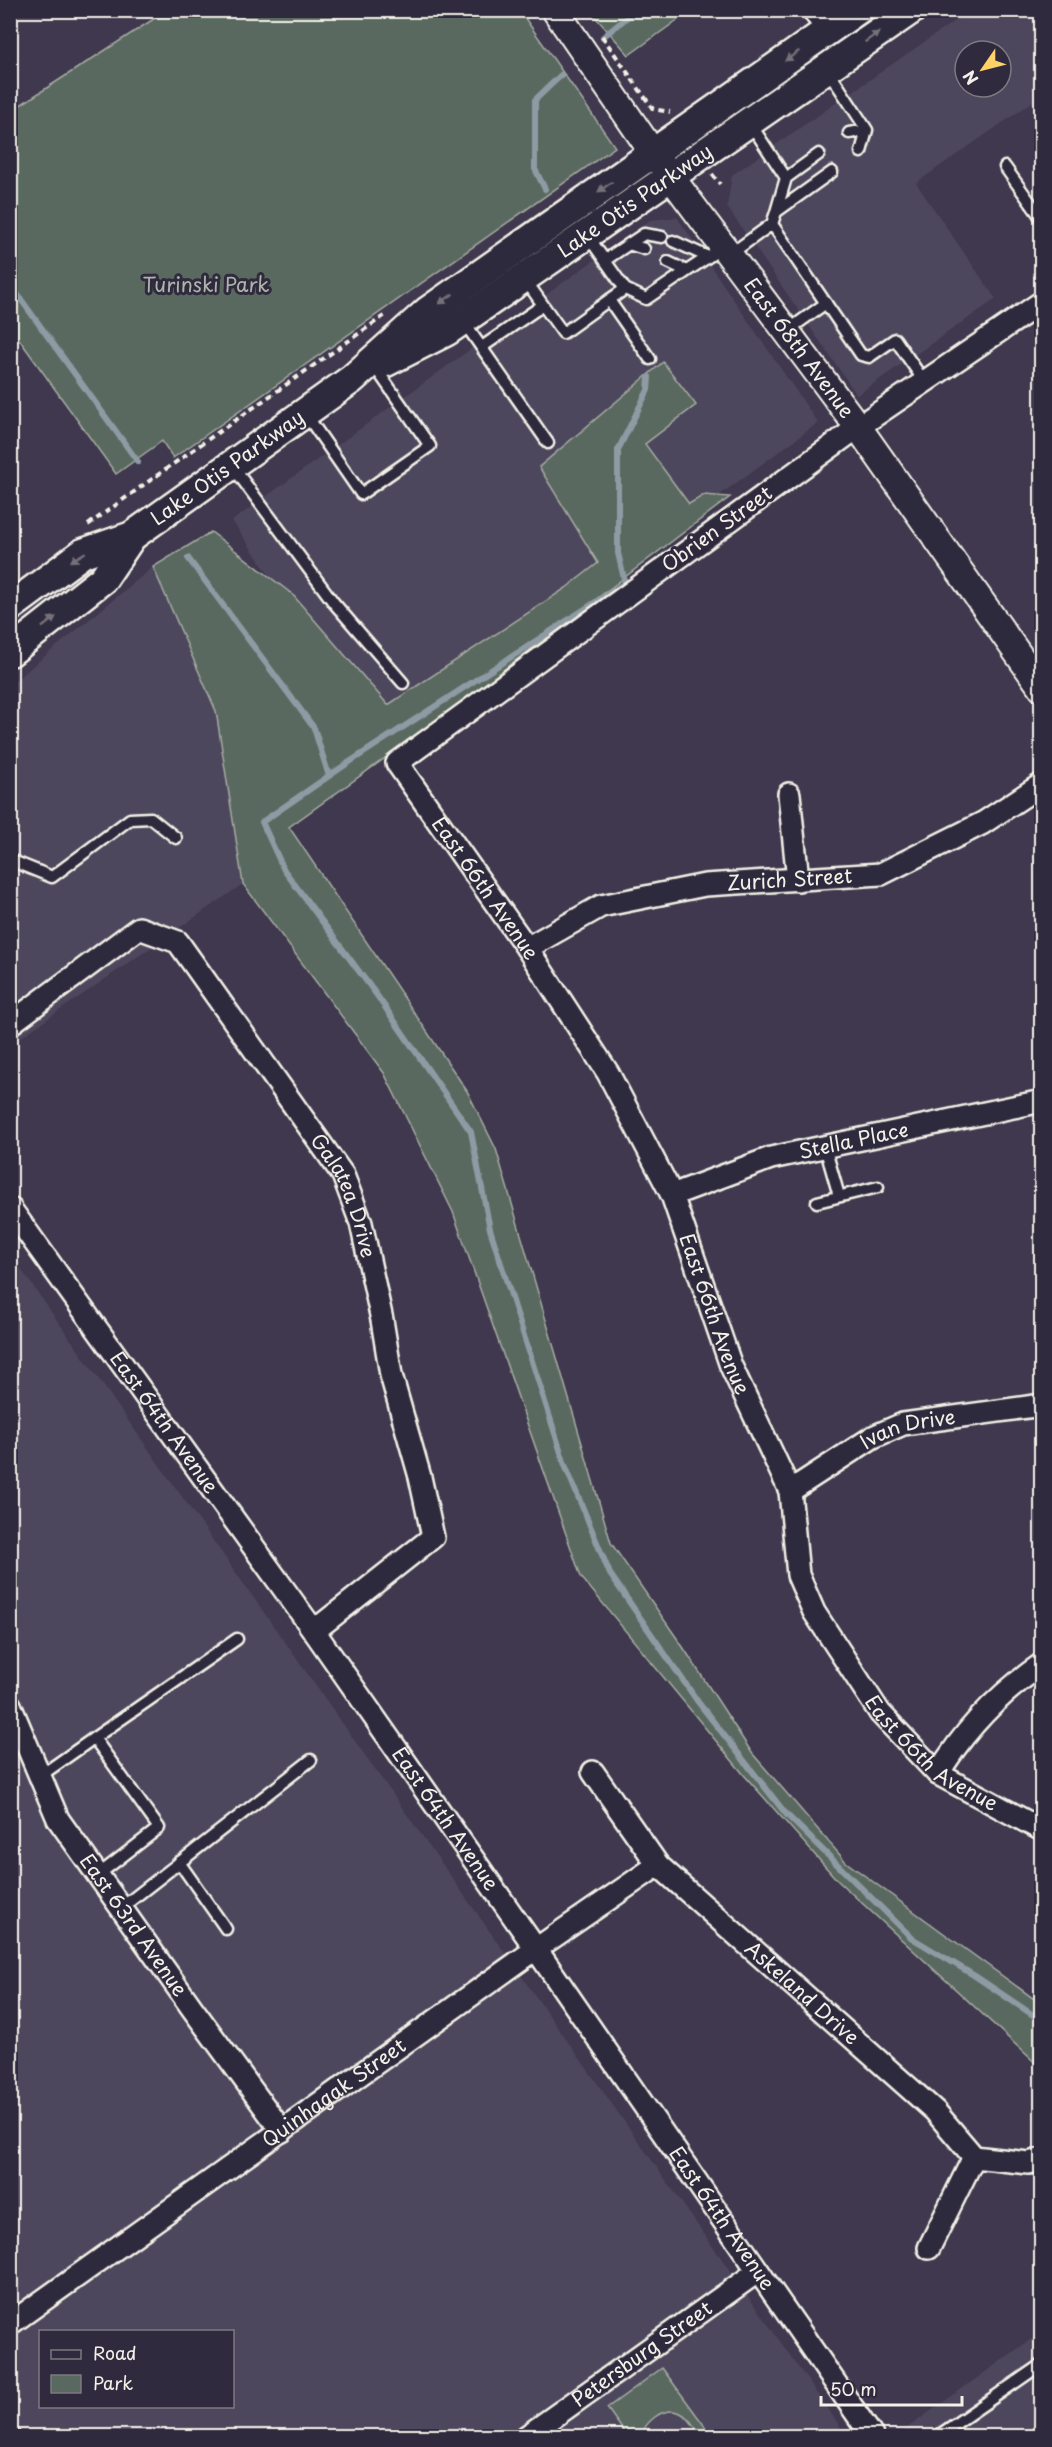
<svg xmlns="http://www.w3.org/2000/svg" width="1052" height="2447" font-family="'Playpen Sans',sans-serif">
<rect width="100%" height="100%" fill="#3f384e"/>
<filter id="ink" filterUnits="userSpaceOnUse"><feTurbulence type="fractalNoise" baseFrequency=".0167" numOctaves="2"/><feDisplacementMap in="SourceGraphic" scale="12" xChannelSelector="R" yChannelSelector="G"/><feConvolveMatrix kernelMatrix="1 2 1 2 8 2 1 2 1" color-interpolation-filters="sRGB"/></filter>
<g filter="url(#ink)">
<path fill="#4d465d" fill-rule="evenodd" d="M969 11H1041V96L916 183 996 299 857 395 727 207 732 175ZM965 51H1001V87H965Z
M677 217 818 423 384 741 232 521 650 220Z
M153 567 216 711 243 884 11 1044V684Z
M11 1255 847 2436H11ZM40 2332H232V2406H40Z
M1041 2332V2436H907L903 2431Z"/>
<path fill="#5a6960" stroke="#a7ada4" stroke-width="1.5" d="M166 11H520L615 147 173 458 162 441 116 474 11 328V111Z
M590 11H690L629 55Z
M663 362 696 405 645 444 689 504 704 495 730 497 427 728 289 827 467 1091 496 1149 611 1543 683 1647 752 1753 846 1862 1041 2004V2068L838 1881 744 1775 581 1577 453 1212 384 1073 243 884 216 711 153 567 211 532 292 594 388 705 566 588 598 563 539 467Z
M662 2368 712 2436H701C695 2428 689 2416 678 2412 661 2407 645 2423 641 2436H627L607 2408Z"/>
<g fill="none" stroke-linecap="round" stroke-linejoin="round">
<path stroke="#8f9ba4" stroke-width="6" d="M603 37 636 10
M545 189 535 169V100L561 75
M10 284 138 462
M649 377 648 390 618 450V553L625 583 345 765 262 822 284 870 378 997 471 1132 490 1229 565 1465 610 1574 698 1702 786 1814 912 1938 975 1976 1042 2021
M188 558 314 728 329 776"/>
<g stroke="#f4f1e8" stroke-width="15">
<path id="service" d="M827 69 867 130 861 152
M750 123 786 178
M849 133 867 130
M1005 167 1042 219
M832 172 776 212 772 224 861 355 869 357 895 339 924 381
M776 212 786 178 819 154
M587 235 625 289 609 300
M673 241 708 257
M629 244 644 234 662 237
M729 255 772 224
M605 260 629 244 644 249
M668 262 687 271 723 247
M625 289 646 299 687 271
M543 305 563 333 609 300 650 359
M463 321 548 443
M787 331 826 303
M482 347 543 305 524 278
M305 413 361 494 430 446 375 367
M233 467 334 603 403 683
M10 860 52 877 130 819 151 818 176 838
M825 1147 839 1196
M817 1202 878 1187
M94 1738 237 1639
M40 1776 94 1738 159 1828 98 1875
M179 1862 226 1929
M121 1908 311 1760
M10 2430 15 2436
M938 2436 1042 2364"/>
</g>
<g stroke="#f4f1e8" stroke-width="26">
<g id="minor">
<path d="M813 10 828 31"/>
<path id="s1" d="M1042 302 858 427 397 763 527 948 608 1073 672 1195 731 1366 790 1491 798 1575 814 1612 880 1713 938 1774 1042 1830"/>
<path d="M789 794 798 880"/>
<path id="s2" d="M527 948 601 906 705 885 881 874 983 823 1042 784"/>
<path id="s3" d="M10 1024 139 928 178 942 343 1175 361 1223 382 1320 391 1375 420 1477 433 1537 314 1631"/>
<path id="s4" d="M672 1195 771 1158 1042 1101"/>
<path id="s5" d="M10 1208 314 1631 536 1949 872 2436"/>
<path id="s6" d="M790 1491 873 1437 903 1424 1042 1405"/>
<path id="s7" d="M10 1705 58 1819 192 2008 282 2131"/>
<path id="s8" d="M593 1772 658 1865 935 2111 974 2157 1029 2163 1042 2159"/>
<path d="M938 1774C964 1730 1000 1693 1042 1664"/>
<path d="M929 2248 974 2157"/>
<path id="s9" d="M10 2324 536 1949 658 1865"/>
<path id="s10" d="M527 2436 757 2272"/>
</g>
</g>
<g stroke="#f4f1e8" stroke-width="30">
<g id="tertiary">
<path id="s11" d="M555 10 653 153 858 427 1042 688"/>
</g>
</g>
<g stroke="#f4f1e8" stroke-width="33">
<g id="secondary">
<path id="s12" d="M386 362 447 331 911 10"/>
<path id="s13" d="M10 607 83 553 132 536 352 379 428 311 857 10"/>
<path d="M10 652 103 579 132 536"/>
</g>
</g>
<path stroke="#f4f1e8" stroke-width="4" stroke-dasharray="6 4.5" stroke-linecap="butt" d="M602 36 653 109 670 112
M712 174 720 184
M88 525C187 453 288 384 388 313"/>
<use href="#service" stroke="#2f2a3d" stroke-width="10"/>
<use href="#minor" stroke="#2f2a3d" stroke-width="21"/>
<use href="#tertiary" stroke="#2f2a3d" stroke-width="26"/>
<use href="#secondary" stroke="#2f2a3d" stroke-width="28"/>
</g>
<defs><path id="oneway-solid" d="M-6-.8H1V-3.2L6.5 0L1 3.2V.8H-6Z" transform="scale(1.5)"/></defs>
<g fill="#747079">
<use href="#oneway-solid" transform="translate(872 37) rotate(-35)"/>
<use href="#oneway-solid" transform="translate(792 56) rotate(145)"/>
<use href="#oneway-solid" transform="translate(605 187) rotate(145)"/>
<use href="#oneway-solid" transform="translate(446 299) rotate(145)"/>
<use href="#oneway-solid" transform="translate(78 557) rotate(148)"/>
<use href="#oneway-solid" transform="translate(49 622) rotate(-38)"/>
</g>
</g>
<g text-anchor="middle" stroke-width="6" stroke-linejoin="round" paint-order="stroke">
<g font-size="20" fill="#f4f1e8" stroke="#2f2a3d">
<text dy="7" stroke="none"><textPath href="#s12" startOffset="297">Lake Otis Parkway</textPath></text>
<text dy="7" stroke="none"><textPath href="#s11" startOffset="417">East 68th Avenue</textPath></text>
<text dy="7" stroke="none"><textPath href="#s13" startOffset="260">Lake Otis Parkway</textPath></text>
<text transform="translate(717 529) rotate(-36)" y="7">Obrien Street</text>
<text dy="7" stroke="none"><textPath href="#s2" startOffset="276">Zurich Street</textPath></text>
<text dy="7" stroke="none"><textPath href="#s1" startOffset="946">East 66th Avenue</textPath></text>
<text dy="7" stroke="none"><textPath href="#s4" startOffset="190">Stella Place</textPath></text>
<text dy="7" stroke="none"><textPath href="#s3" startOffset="507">Galatea Drive</textPath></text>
<text dy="7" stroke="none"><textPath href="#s1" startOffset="1432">East 66th Avenue</textPath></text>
<text dy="7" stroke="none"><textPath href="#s5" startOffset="264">East 64th Avenue</textPath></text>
<text dy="7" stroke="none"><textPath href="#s6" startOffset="135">Ivan Drive</textPath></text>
<text dy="7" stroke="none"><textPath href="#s1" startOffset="1936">East 66th Avenue</textPath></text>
<text dy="7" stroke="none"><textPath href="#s5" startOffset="750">East 64th Avenue</textPath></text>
<text dy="7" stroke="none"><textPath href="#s7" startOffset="254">East 63rd Avenue</textPath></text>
<text dy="7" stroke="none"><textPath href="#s8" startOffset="306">Askeland Drive</textPath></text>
<text dy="7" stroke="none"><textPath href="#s9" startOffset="398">Quinhagak Street</textPath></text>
<text dy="7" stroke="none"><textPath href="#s5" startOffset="1236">East 64th Avenue</textPath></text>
<text dy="7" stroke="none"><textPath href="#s10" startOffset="141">Petersburg Street</textPath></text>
</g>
<g font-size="20" fill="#afb4ab" stroke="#2f2a3d">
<text x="206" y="292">Turinski Park</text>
</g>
</g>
<rect width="1052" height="2447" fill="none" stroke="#2f2a3d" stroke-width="36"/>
<rect x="18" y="18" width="1016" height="2411" fill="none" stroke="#f4f1e8" stroke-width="2" filter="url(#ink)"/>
<rect x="39" y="2330" width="195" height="78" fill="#2f2a3d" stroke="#7e7a81" stroke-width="1.5"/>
<rect x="51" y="2350" width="30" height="9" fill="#2f2a3d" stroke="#7e7a81" stroke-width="1.5"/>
<text x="93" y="2360" font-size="18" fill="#f4f1e8">Road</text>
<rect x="51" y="2375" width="30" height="18" fill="#5a6960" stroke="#7e7a81" stroke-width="1.5"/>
<text x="93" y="2390" font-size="18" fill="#f4f1e8">Park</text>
<g transform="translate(983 69) rotate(235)"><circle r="28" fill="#2f2a3d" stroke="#7e7a81" stroke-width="1.5"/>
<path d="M0-4.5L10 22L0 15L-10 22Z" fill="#ffd166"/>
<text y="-9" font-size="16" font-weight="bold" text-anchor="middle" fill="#f4f1e8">N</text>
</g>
<path d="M821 2396v9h141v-9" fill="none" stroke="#f4f1e8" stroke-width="3"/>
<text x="830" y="2396" font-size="18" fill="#f4f1e8" stroke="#2f2a3d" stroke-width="4.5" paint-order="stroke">50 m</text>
</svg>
